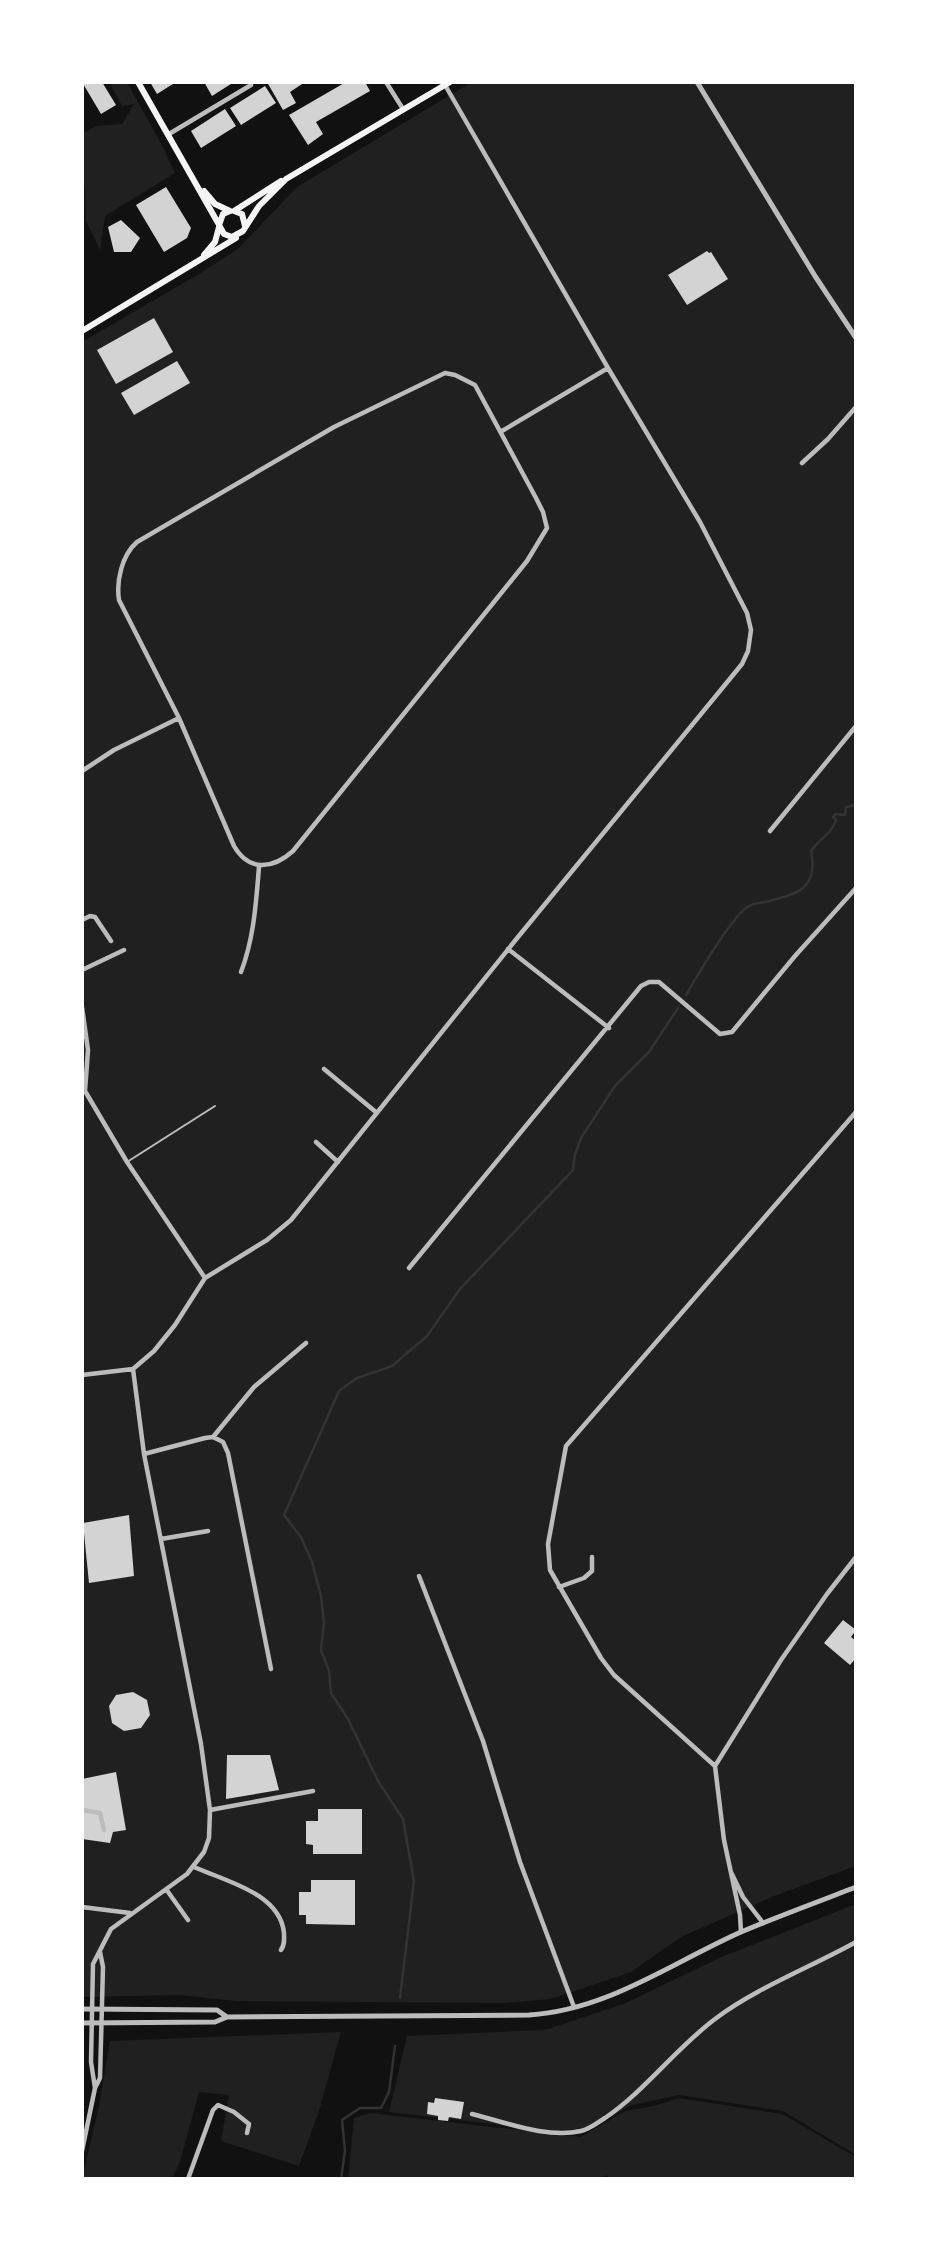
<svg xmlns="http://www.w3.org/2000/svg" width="938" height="2261" font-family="'Varela Round',sans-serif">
<rect width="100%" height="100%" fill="#111"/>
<path fill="#202020" d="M109 82H127C143 113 162 141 175 173L105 216 100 250 86 221 85 188 82 184V134L96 126 122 124 134 104 122 106Z
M472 82H856V1866L774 1896 681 1937 631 1972 551 1999 505 2003 236 2001 180 1995 82 1997V342L199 274 239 248 297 187Z
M856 1904V2155L783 2111 679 2095 632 2105 580 2134 389 2112 407 2036 545 2030 626 2003 719 1958Z
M341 2032 319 2111 299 2166 221 2141 229 2095 199 2092 180 2162 172 2179H82L98 2111 110 2041Z
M679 2098 782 2114 856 2157V2179H612L606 2175 603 2179H348L354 2118 370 2113 581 2137 625 2111 654 2106Z"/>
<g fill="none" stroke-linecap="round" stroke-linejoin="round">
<path stroke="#333" stroke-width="2.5" d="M686 995C697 976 732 916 749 906 753 903 760 903 765 902 796 894 819 890 811 851 819 839 831 835 836 820L833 817 836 814 845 815 846 807 856 805
M400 1998 414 1881 403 1819 378 1781 348 1719 331 1693 329 1671 321 1650 324 1623 321 1596 312 1562 301 1537 284 1515 339 1391 357 1378 392 1366 427 1336 460 1289 573 1170 575 1154 581 1138 615 1086 649 1052 678 1008
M341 2179 345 2151 342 2120 360 2108H381L389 2092 395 2046"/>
</g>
<path fill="#d3d3d3" d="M82 82H102L116 105 101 114Z
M150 82H176L157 94Z
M204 82H234L212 96Z
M267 82H305L290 92 296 103 283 110Z
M346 82H365L370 91 316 122 323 134 308 145 289 115Z
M265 86 276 103 241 125 230 108Z
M225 109 236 126 201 148 191 131Z
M166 187 191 228 187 238 164 252 136 205Z
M121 220 140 238 131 252H114L108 227Z
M707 251 709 253 711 252 728 279 687 305 668 275Z
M154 318 173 352 116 384 97 350Z
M177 361 190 383 134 415 121 393Z
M129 1515 134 1576 89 1583 83 1523Z
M843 1620 856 1630 851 1637 856 1641V1658L850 1665 824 1643Z
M133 1692 147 1700 150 1715 141 1728 124 1731 112 1723 109 1706 116 1695Z
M227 1755H270L279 1790 226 1799Z
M116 1772 126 1830 113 1832 110 1843 82 1839V1779Z
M318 1809H362V1854H313V1845L306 1844V1821H318Z
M311 1880H355V1925L306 1924V1915H299V1892H311Z
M435 2098 464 2102 461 2119 449 2117 448 2121 438 2120V2116L427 2114 428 2102 434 2103Z"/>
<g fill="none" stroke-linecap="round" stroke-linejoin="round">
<path stroke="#bcbcbc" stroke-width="2" d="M127 1162 215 1106"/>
<path stroke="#bcbcbc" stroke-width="4.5" d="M386 82 403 109
M169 134 251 85
M445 373 455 375 475 385 536 498 543 512 547 528 527 561 293 851C273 869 249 872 234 846L179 718 119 600C116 581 122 555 137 542L334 427Z
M502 431 608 368
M802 463 828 439 856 407
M82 771 114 750 179 718
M770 831 856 726
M82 920 90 916 95 917 111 941
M508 949 609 1028
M82 970 124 950
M241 972C254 938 256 903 259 867
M82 1007 88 1050 85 1091 127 1162 205 1278
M324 1069 377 1113
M316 1142 338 1162
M409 1268 641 986 649 982H659L720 1034 732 1032 795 956 856 888
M133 1369 154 1351 175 1325 205 1278 267 1240 291 1220 518 937 724 686 742 664 748 651 751 630 747 613 700 522 608 368 445 85
M82 1375 133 1369
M213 1437 223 1442 228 1453 271 1669
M144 1454 205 1438 213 1437 254 1387 306 1343
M161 1539 208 1531
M419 1576 483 1741 520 1862 574 2007
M559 1587 584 1578 592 1571V1557
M715 1766 614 1675 601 1658 550 1570 548 1544 566 1446 856 1112
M82 1810 100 1813 104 1830
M210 1810 313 1791
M194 1867C225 1881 280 1893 284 1933 284 1940 285 1944 281 1950
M731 1872 743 1897 763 1923
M166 1889 188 1920
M82 1907 130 1913
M741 1932 740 1915 724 1840 715 1766 781 1660 827 1594 856 1557
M95 2088 91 2062 93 1964 111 1929 187 1874 204 1852 209 1838 210 1810 201 1744 144 1454 133 1369
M472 2114C505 2122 547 2139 581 2131 590 2129 597 2123 605 2118 646 2090 675 2049 715 2019 756 1988 811 1967 856 1942
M82 2151 95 2088 100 2078 103 1967 100 1952
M188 2179 213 2110 218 2105 234 2112 249 2124 247 2133"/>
<path stroke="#bcbcbc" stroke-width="5" d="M697 82 815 276 856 338
M82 2009 217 2010 227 2017 529 2015C608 2010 671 1963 741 1932 779 1916 818 1902 856 1887
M82 2023 215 2022 227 2017"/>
<path stroke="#f5f5f5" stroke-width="6" d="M138 82 218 223
M204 191 215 204 230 211
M230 211 223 214 219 225 224 234 232 237 243 231 259 206 286 179 450 82
M245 226 242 214 234 211 281 181
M204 255 215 242 219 227
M82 331 236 238"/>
</g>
<rect width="938" height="2261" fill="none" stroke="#ffffff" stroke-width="168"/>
</svg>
